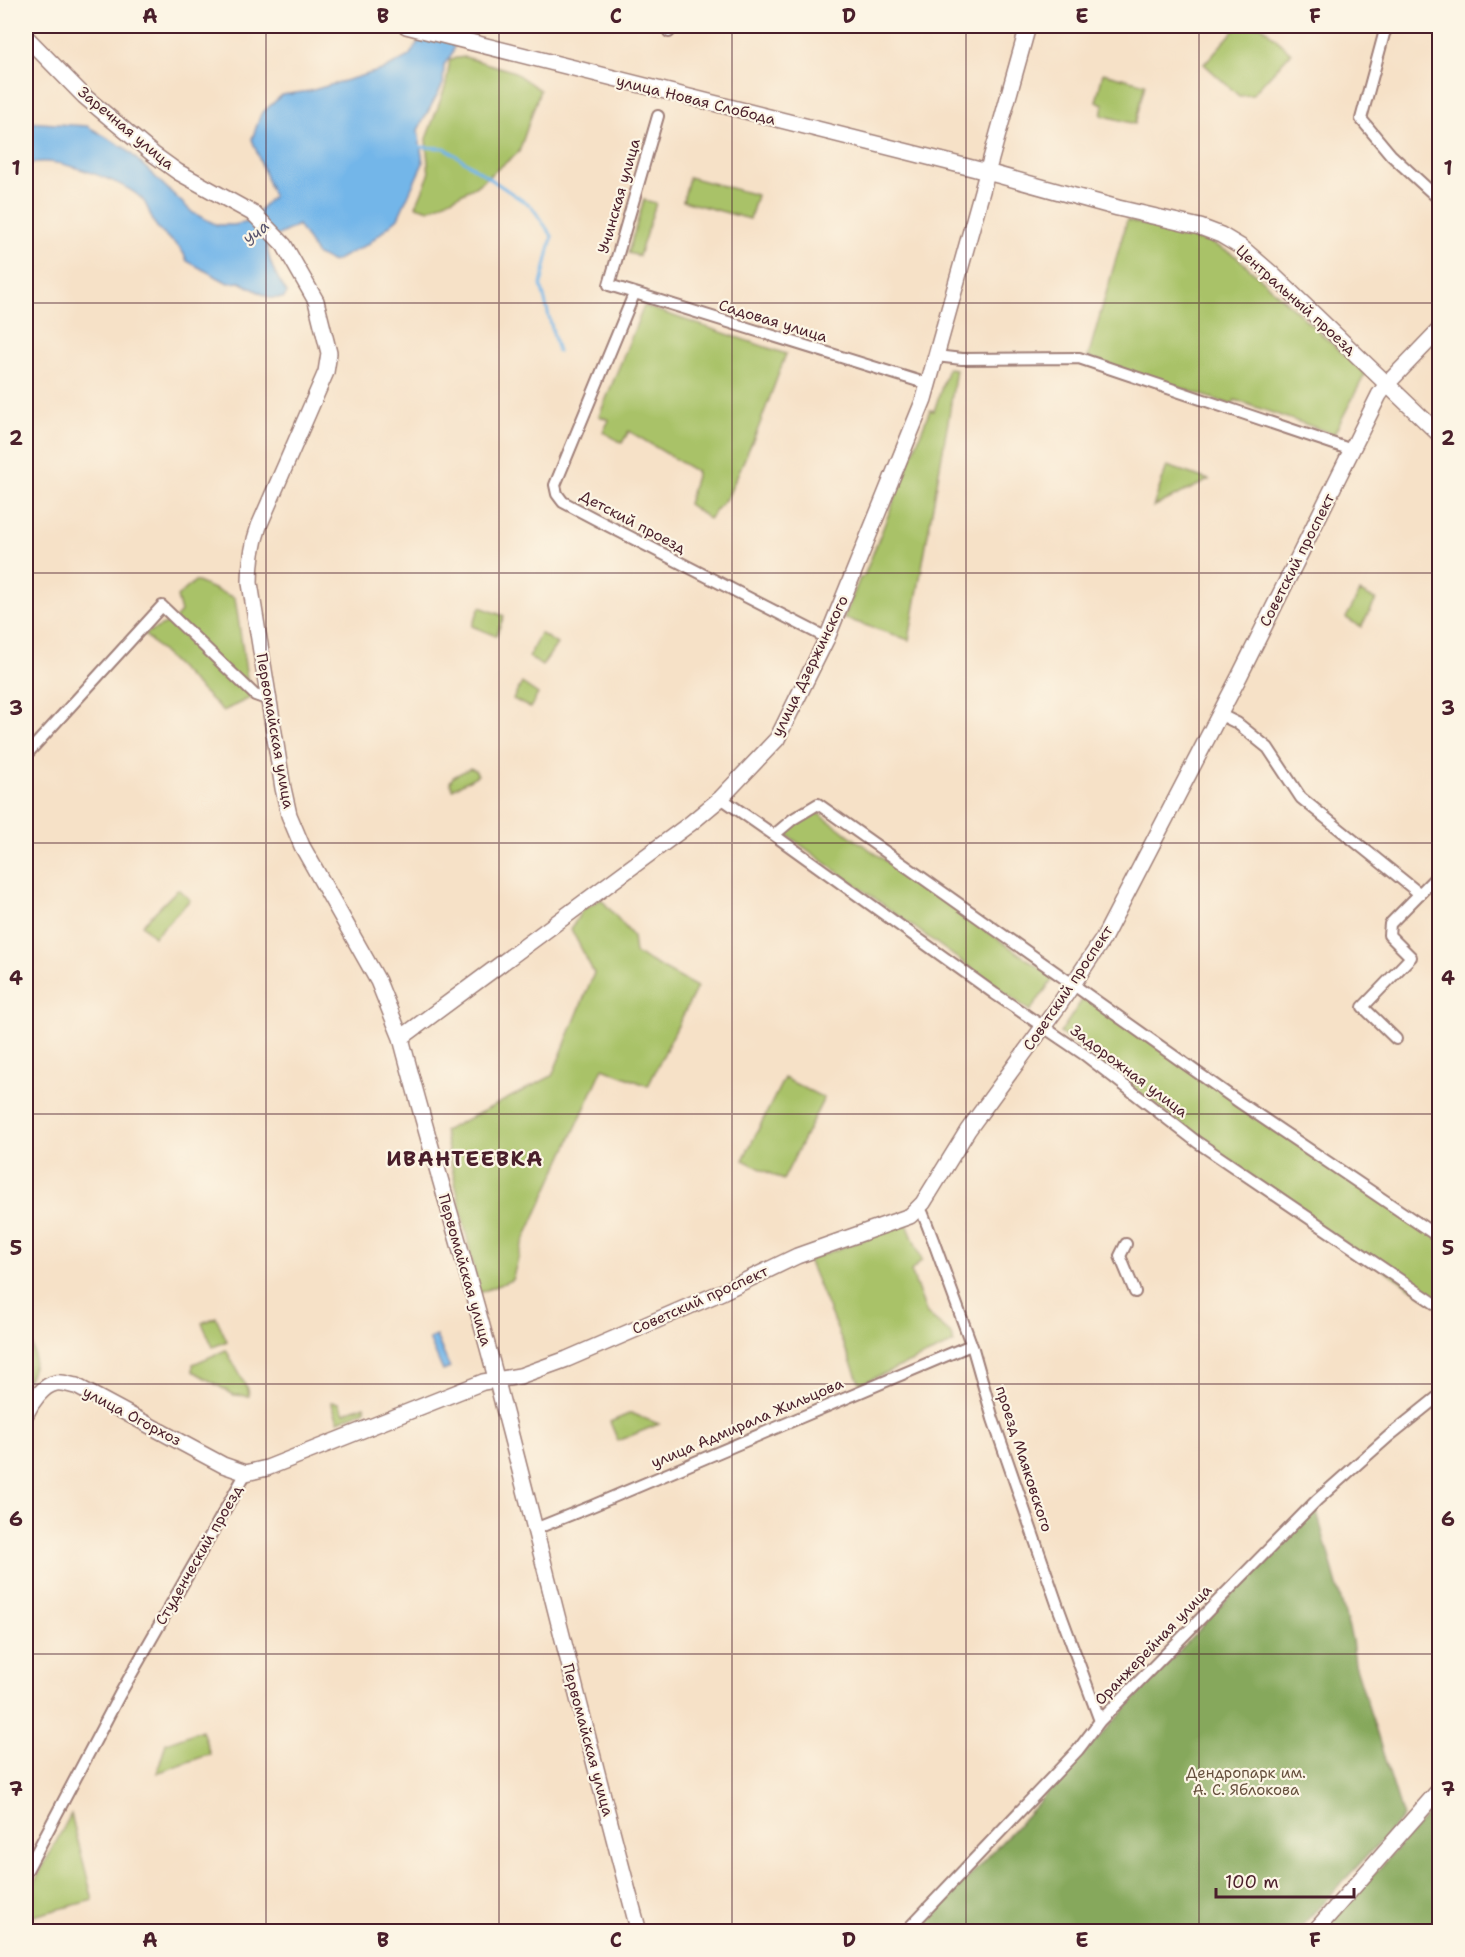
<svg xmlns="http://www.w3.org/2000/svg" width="1465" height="1957" font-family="'Shantell Sans',sans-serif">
<rect width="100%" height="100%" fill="#fcf5e5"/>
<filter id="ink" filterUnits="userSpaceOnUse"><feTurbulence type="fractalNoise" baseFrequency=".0167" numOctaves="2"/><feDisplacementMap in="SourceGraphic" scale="12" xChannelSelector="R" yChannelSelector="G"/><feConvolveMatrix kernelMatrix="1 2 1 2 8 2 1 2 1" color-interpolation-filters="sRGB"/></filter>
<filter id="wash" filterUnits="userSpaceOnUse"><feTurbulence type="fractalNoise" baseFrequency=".008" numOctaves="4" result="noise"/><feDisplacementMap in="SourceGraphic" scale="24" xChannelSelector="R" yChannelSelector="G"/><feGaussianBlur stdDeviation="1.35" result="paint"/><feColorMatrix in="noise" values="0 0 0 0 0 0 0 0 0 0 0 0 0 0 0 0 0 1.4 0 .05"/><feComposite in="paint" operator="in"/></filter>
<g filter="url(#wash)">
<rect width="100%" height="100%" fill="#f6e1c7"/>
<path fill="#a9c268" stroke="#7a704a" stroke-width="1.5" d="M1238 26H1262L1291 53 1252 95 1239 96 1204 64Z
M465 57 512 71 540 90 519 152 475 187 429 210 416 206 429 175 426 139 446 85 450 59Z
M1103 73 1145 84 1135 124 1101 115 1104 104 1096 102Z
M689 177 757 195 750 219 683 201Z
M644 200 656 203 639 256 628 253Z
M1127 220 1211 243 1236 256 1365 374 1334 434 1235 400 1232 405 1088 357Z
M644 306 786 354 758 429 728 496 709 519 688 504 697 472 629 431 622 443 603 432 609 420 599 416Z
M948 368 956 369 949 416 909 640 844 618 860 578 864 576 930 410 934 411Z
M1167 466 1209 480 1153 507Z
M195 581 235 598 250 698 223 711 144 634 173 621 181 612 177 597Z
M1360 592 1376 600 1361 627 1346 618Z
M480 607 504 616 496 636 472 626Z
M540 633 557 644 542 666 529 657Z
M522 683 538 694 530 708 513 699Z
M470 768 475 770 478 775 453 789 450 782 453 777Z
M816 812 1054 978 1030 1011 783 832Z
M178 889 190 900 154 937 142 925Z
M601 899 633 936 635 953 697 987 648 1086 603 1068 522 1245 512 1280 479 1293 444 1131 552 1076 594 973 571 929 582 910Z
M1084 997 1439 1238V1307L1298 1211 1060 1033Z
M784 1078 824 1098 783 1180 743 1160Z
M907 1224 922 1260 911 1271 927 1314 951 1334 954 1343 860 1384 808 1260Z
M216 1317 227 1341 213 1347 202 1323Z
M26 1329C35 1353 39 1359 26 1383Z
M226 1350 248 1389 249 1396 234 1395 193 1371V1364Z
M331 1402 339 1403 344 1413 364 1405 365 1410 338 1421Z
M631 1413 659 1424 618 1441 610 1422Z
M202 1730 210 1754 157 1773 166 1743Z
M71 1814 93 1900 26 1918V1898Z"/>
<path fill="#86a85c" stroke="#686444" stroke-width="1.5" d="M1315 1505 1352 1640 1355 1664 1403 1817 1297 1931 918 1932Z
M1428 1814 1439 1817V1931L1322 1932Z"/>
<path fill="#73b6e9" stroke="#5e6a8a" stroke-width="1.5" d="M429 26H457L453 52 444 65 443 84 418 130 423 163 398 218 368 244 333 262 317 255 298 225 267 241C267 261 276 276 287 293L284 298H270L240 282 228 283 187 261C181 242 167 241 157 227 150 219 149 206 142 199 126 182 62 160 39 162 35 162 30 164 26 166V122L87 126 125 148 193 213 217 225H234L248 222 273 196 252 139 261 114 282 95 310 91 385 69 409 56Z
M436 1336 450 1368 443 1371 429 1339Z"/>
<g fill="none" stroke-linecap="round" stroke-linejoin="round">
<path stroke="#73b6e9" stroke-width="3" d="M420 147 445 148 532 207 552 236 541 285 558 352"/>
</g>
</g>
<g filter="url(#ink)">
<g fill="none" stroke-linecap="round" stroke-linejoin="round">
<g stroke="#a08079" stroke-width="14">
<path id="street" d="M1388 26 1384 34 1361 119 1391 155 1440 200
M669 32V26
M658 116 609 285 928 384
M634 294 555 485 557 494 563 502 599 521 827 638
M936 356 962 359 1079 358 1352 450
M1219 714 1237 723 1268 748 1301 798 1420 894
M26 755 162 606 255 695 269 700
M721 798 774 835 793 819 818 804 1239 1102 1440 1238
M774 835 995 994 1085 1055 1197 1142 1440 1307
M1396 1039 1363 1007 1411 957 1389 935 1390 924 1440 873
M919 1207 923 1214 933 1240 973 1349 993 1419 1057 1604 1100 1721
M1126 1244 1120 1256 1135 1292
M535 1529 592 1506 971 1345
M26 1872 120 1694 246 1473
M905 1932 1078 1750 1100 1721 1317 1500 1389 1436 1440 1395"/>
</g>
<g stroke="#a08079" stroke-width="18">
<path id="secondary" d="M406 26 976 169 1118 208 1200 227 1221 235 1241 247 1271 273 1440 435
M26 37 84 96 153 154 178 172 254 214 284 245 316 301 329 353 326 372 259 526C252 545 250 562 250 583L283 788 289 815 302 846 378 981 401 1038C433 1161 472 1282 503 1405 549 1580 591 1756 639 1932
M401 1038 691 823 721 798 777 739 827 638 924 399 1028 26
M26 1414C31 1403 43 1385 56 1383 63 1382 70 1385 76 1386L223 1465 246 1473 267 1468 483 1382 520 1376 567 1359 722 1292 797 1256 910 1216 923 1203 968 1130 1057 1008 1103 939 1239 677 1379 395 1387 384 1440 329
M1314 1932 1440 1789"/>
</g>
<use href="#street" stroke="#fff" stroke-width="10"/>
<use href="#secondary" stroke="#fff" stroke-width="15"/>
</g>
</g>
<path fill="none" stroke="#4a1f2b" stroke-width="1.5" stroke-opacity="0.55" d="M266 26V1932M499 26V1932M732 26V1932M966 26V1932M1199 26V1932M26 303H1440M26 573H1440M26 843H1440M26 1114H1440M26 1384H1440M26 1654H1440"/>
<g text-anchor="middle" stroke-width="4.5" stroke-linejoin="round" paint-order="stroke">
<g font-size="15" fill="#4a1f2b" stroke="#fcf5e5">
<text transform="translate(696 100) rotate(14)" y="5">улица Новая Слобода</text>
<text transform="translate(126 128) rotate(40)" y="5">Заречная улица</text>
<text transform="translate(619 196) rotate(-74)" y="5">Учинская улица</text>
<text transform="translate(1296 300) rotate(42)" y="5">Центральный проезд</text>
<text transform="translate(773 321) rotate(17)" y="5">Садовая улица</text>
<text transform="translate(633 522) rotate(28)" y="5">Детский проезд</text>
<text transform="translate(1297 560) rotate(-63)" y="5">Советский проспект</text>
<text transform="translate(810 666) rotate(-64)" y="5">улица Дзержинского</text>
<text transform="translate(275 731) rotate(80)" y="5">Первомайская улица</text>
<text transform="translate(1068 988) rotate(-56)" y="5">Советский проспект</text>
<text transform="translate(1129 1071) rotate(37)" y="5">Задорожная улица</text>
<text transform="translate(465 1270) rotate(74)" y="5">Первомайская улица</text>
<text transform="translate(700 1300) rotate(-24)" y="5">Советский проспект</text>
<text transform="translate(132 1416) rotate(28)" y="5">улица Огорхоз</text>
<text transform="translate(747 1423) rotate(-23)" y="5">улица Адмирала Жильцова</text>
<text transform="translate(1024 1459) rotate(72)" y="5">проезд Маяковского</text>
<text transform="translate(199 1555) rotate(-60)" y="5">Студенческий проезд</text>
<text transform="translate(1153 1645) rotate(-46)" y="5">Оранжерейная улица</text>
<text transform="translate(588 1740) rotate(75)" y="5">Первомайская улица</text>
</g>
<g font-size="15" fill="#66503d" stroke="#fcf5e5">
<text x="1246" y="1778">Дендропарк им.<tspan x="1246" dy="17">А. С. Яблокова</tspan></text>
</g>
<g font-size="16" font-style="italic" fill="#58546e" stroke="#fcf5e5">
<text transform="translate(256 233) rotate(-45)" y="6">Уча</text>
</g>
<g font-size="21" font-weight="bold" letter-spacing="1.5" fill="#4a1f2b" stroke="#fcf5e5">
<text x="465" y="1166">ИВАНТЕЕВКА</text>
</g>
</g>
<rect width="1465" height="1957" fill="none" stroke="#fcf5e5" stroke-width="66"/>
<path d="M1216 1888v9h138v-9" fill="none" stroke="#4a1f2b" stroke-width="3"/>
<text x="1225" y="1888" font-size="18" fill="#4a1f2b" stroke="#fcf5e5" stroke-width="4.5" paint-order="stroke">100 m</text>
<rect x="33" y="33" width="1399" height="1891" fill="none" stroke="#4a1f2b" stroke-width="2"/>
<g font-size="20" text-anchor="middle" font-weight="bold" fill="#4a1f2b">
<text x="150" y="23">A</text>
<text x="383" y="23">B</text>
<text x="616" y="23">C</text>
<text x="849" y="23">D</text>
<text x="1082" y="23">E</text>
<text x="1315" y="23">F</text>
<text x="16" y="175">1</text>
<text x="1448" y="175">1</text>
<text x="16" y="445">2</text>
<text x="1448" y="445">2</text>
<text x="16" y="715">3</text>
<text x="1448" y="715">3</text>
<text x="16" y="985">4</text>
<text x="1448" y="985">4</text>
<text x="16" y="1255">5</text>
<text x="1448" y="1255">5</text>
<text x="16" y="1526">6</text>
<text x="1448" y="1526">6</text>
<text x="16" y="1796">7</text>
<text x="1448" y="1796">7</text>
<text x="150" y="1947">A</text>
<text x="383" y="1947">B</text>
<text x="616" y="1947">C</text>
<text x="849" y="1947">D</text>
<text x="1082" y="1947">E</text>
<text x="1315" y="1947">F</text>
</g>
</svg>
